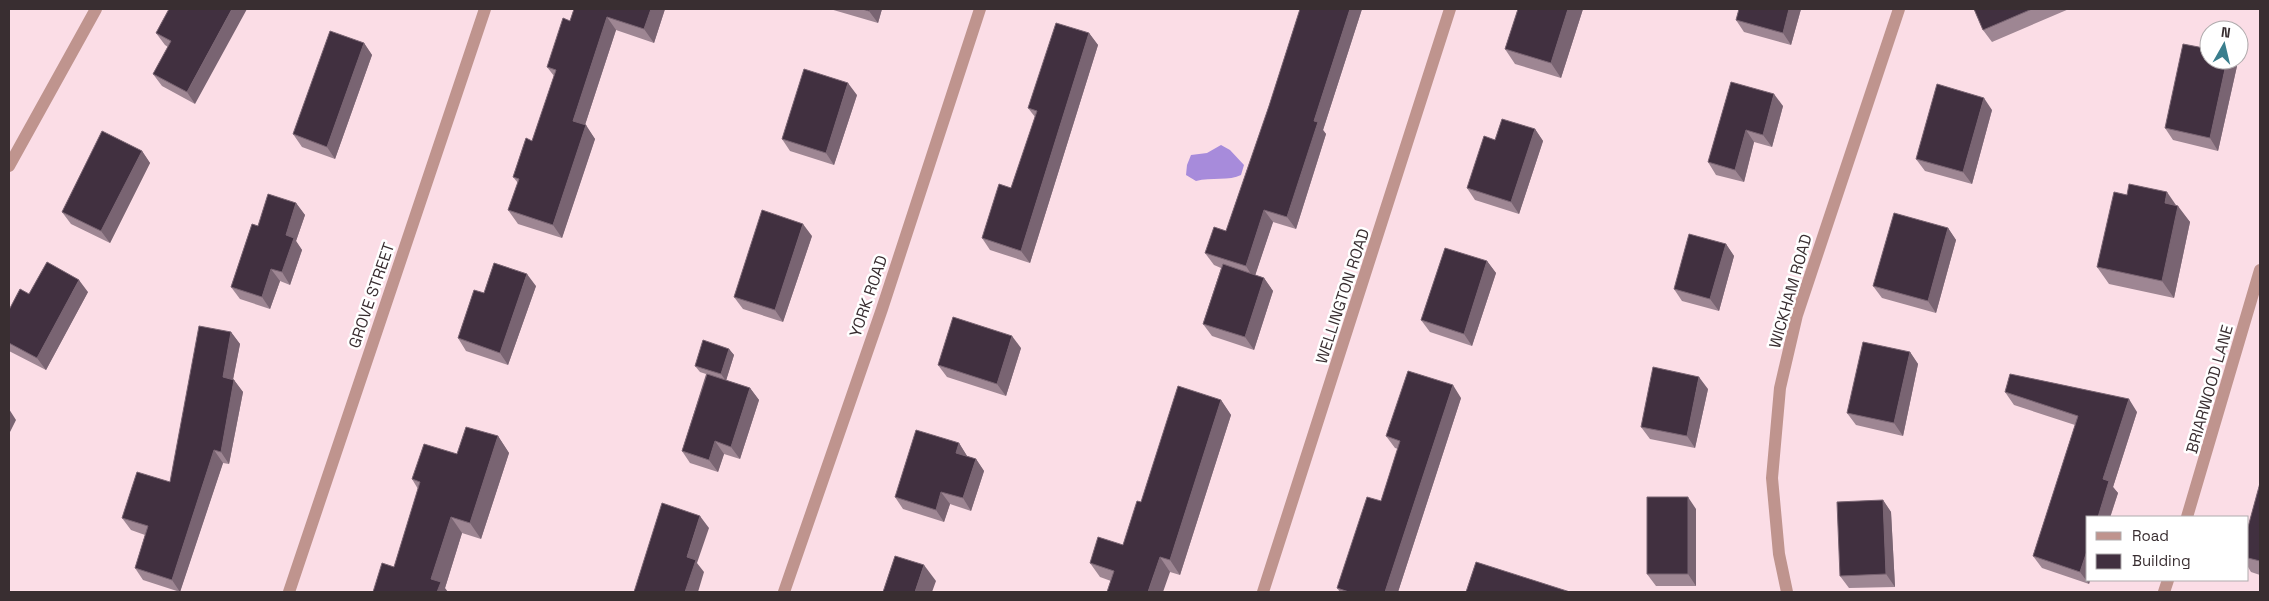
<svg xmlns="http://www.w3.org/2000/svg" width="2269" height="601" font-family="'Space Grotesk',sans-serif">
<rect width="100%" height="100%" fill="#fbdde6"/>
<path fill="#a78bdb" d="M1221 145 1230 150 1244 165 1241 175C1230 181 1211 177 1196 181L1186 175 1187 165 1191 155 1207 153Z"/>
<g fill="none" stroke-linecap="round" stroke-linejoin="round">
<path stroke="#bf948e" stroke-width="12" d="M9 166 96 9
M2187 517 2260 270
M784 592 882 309 980 9
M1263 592 1450 9
M1787 592 1779 554 1772 478 1780 388 1797 315 1899 9
M2164 592 2168 580"/>
<path stroke="#bf948e" stroke-width="12" d="M289 592 485 9"/>
</g>
<path fill="#9e8693" d="M169 9 195 104 162 86 153 74 168 47 165 45 156 33Z
M574 9H665L654 43 616 30 585 125 595 139 562 238 518 224 508 210 518 183 513 177 532 141 554 76 547 67 570 21Z
M830 9H882L878 23Z
M1300 9H1362L1323 130 1326 134 1296 229 1273 222 1255 275 1264 278 1273 291 1254 350 1212 336 1203 324 1221 268 1214 265 1205 253 1226 231 1269 106Z
M1518 9H1583L1561 78 1515 64 1505 49Z
M1739 9H1801L1791 45 1744 32 1736 20Z
M1974 9H2069L1992 42 1983 30Z
M1089 33 1098 45 1030 263 990 250 982 238 1011 188 1035 117 1028 108Z
M364 43 372 55 335 159 302 147 293 134Z
M2237 66 2218 151 2173 140 2165 128Z
M1731 82 1783 106 1772 147 1754 142 1744 182 1716 175 1708 162Z
M857 95 834 165 790 151 782 139Z
M1992 110 1972 184 1925 171 1916 159Z
M1535 129 1543 141 1519 214 1475 200 1467 188 1495 140Z
M142 151 150 163 110 243 71 224 62 212Z
M296 203 305 215 296 241 302 250 290 285 280 281 270 309 240 299 231 287 258 226Z
M2176 205 2190 222 2174 298 2109 284 2097 267Z
M1948 228 1956 240 1936 313 1882 298 1873 286Z
M812 236 783 322 743 309 734 297Z
M1726 244 1734 256 1719 311 1682 301 1674 289Z
M1487 261 1496 273 1472 346 1430 332 1421 320Z
M536 286 508 365 466 351 458 338 484 293Z
M88 292 46 370 9 351V310L29 294Z
M231 332 240 344 233 379 234 380 243 392 229 464 223 463 180 592 143 580 135 568 145 535 131 530 122 518 170 482Z
M1021 348 1006 396 947 377 938 365Z
M729 349 734 355 726 380 750 388 759 400 740 459 724 454 718 472 690 463 682 451 706 374 700 372 695 366Z
M1910 352 1918 364 1903 436 1856 425 1847 413Z
M1708 389 1695 448 1650 439 1641 427Z
M2005 392 2137 412 2113 487 2118 493 2089 584 2042 568 2033 556 2075 425 2014 405Z
M1461 398 1398 592H1340L1337 588 1381 501 1398 449 1395 448 1386 436Z
M1221 400 1231 415 1180 575 1170 572 1111 581 1100 577 1090 563 1123 545 1141 502Z
M498 436 509 453 481 539 462 533 445 588 394 567 418 489 412 479 457 454Z
M959 443 967 456 976 459 984 471 971 511 950 504 944 522 903 509 895 497Z
M2260 483V575L2251 572 2248 567V527Z
M1883 500 1891 512 1895 587 1849 588 1840 576Z
M1696 509V586H1656L1647 574Z"/>
<path fill="#796472" d="M232 9H247L195 104 187 92Z
M651 9H665L654 43 644 29Z
M870 9H882L878 23 869 11Z
M1350 9H1362L1323 130 1326 134 1296 229 1287 217 1314 121Z
M1568 9H1583L1561 78 1551 63Z
M1789 9H1801L1791 45 1783 33Z
M607 17 616 30 582 134 573 121Z
M1089 33 1098 45 1030 263 1021 251Z
M364 43 372 55 335 159 327 147Z
M2227 60H2233L2237 66 2218 151 2210 138Z
M848 83 857 95 834 165 826 153Z
M1774 94 1783 106 1772 147 1763 135Z
M1984 98 1992 110 1972 184 1963 172Z
M586 125 595 139 562 238 553 225Z
M1535 129 1543 141 1519 214 1511 202Z
M1746 130 1754 142 1744 182 1735 170Z
M142 151 150 163 110 243 101 231Z
M2167 192 2178 208V206L2190 222 2174 298 2162 281 2165 203Z
M296 203 305 215 296 241 302 250 290 285 282 272 286 235Z
M1264 210 1273 222 1254 279 1246 266Z
M803 224 812 236 783 322 775 310Z
M1948 228 1956 240 1936 313 1928 301Z
M1726 244 1734 256 1719 311 1710 299Z
M1487 261 1496 273 1472 346 1464 334Z
M271 269 280 281 270 309 262 297Z
M527 274 536 286 508 365 500 353Z
M1264 278 1273 291 1254 350 1245 337Z
M79 280 88 292 46 370 37 358Z
M231 332 240 344 231 390 223 377Z
M1012 336 1021 348 1006 396 997 384Z
M729 349 734 355 726 381 721 374Z
M1910 352 1918 364 1903 436 1894 423Z
M1699 377 1708 389 1695 448 1687 436Z
M234 380 243 392 229 464 221 452Z
M1453 385 1461 398 1398 592H1385Z
M750 388 759 400 740 459 731 447Z
M2129 399 2137 412 2113 487 2118 493 2110 517H2098L2103 479Z
M1221 400 1231 415 1180 575 1170 560Z
M9 409 16 420 9 434Z
M498 436 509 453 481 539 470 523Z
M715 441 724 454 718 472 709 460Z
M959 443 967 456 964 465 956 453Z
M214 450 223 463 180 592 172 580Z
M976 459 984 471 971 511 963 498Z
M941 492 950 504 944 522 936 510Z
M1688 497 1696 509V586L1688 574Z
M1883 500 1891 512 1895 587 1886 574Z
M700 516 709 528 697 563 704 572 698 592H685L687 557Z
M451 517 462 533 445 588 448 592H437L431 579Z
M2088 548V580H2090L2089 584 2080 572Z
M1160 557 1170 572 1163 592H1148Z
M924 565 936 581 932 592H915Z"/>
<path fill="#413040" stroke="#796472" d="M169 9H232L187 92 153 74 171 41 156 33Z
M574 9H651L644 29 607 17 573 121 586 125 553 225 508 210 519 179 513 177 526 138 532 141 556 70 547 67 563 18 570 21Z
M862 9H870L869 11Z
M1300 9H1350L1314 121 1318 122 1287 217 1264 210 1246 266 1205 253 1214 227 1226 231 1269 106Z
M1518 9H1568L1551 63 1505 49Z
M1739 9H1789L1783 33 1736 20Z
M1974 9H2032L1983 30Z
M1056 23 1089 33 1021 251 982 238 999 184 1011 188 1037 111 1028 108Z
M330 31 364 43 327 147 293 134Z
M2183 44 2209 49V60H2227L2210 138 2165 128Z
M804 69 848 83 826 153 782 139Z
M1731 82 1774 94 1763 135 1746 130 1735 170 1708 162Z
M1937 84 1984 98 1963 172 1916 159Z
M1502 119 1535 129 1511 202 1467 188 1484 136 1495 140Z
M102 131 142 151 101 231 62 212Z
M2129 184 2167 192 2165 203 2178 206 2162 281 2097 267 2114 192 2127 195Z
M268 194 296 203 286 235 294 238 282 272 271 269 262 297 231 287 252 224 258 226Z
M762 210 803 224 775 310 734 297Z
M1894 213 1948 228 1928 301 1873 286Z
M1689 234 1726 244 1710 299 1674 289Z
M1445 248 1487 261 1464 334 1421 320Z
M47 262 79 280 37 358 9 343V310L20 289 29 294Z
M494 263 527 274 500 353 458 338 474 290 484 293Z
M1223 264 1264 278 1245 337 1203 324Z
M953 317 1012 336 997 384 938 365Z
M199 326 231 332 223 377 234 380 221 452 214 450 172 580 135 568 148 526 122 518 137 472 170 482Z
M703 340 729 349 721 374 695 366Z
M1863 342 1910 352 1894 423 1847 413Z
M1653 367 1699 377 1687 436 1641 427Z
M1408 371 1453 385 1385 592H1349L1337 588 1367 497 1381 501 1400 441 1386 436Z
M707 374 750 388 731 447 715 441 709 460 682 451Z
M2010 374 2129 399 2103 479 2109 481 2098 517H2088V548L2080 572 2033 556 2078 416 2005 392Z
M1178 386 1221 400 1170 560 1160 557 1148 592H1107L1114 571 1090 563 1098 537 1123 545 1137 501 1141 502Z
M466 427 498 436 470 523 451 517 431 579 441 582 437 592H373L382 563 394 567 420 482 412 479 424 444 457 454Z
M916 430 959 443 956 453 976 459 963 498 941 492 936 510 895 497Z
M2260 483V561L2248 558V527Z
M1647 497H1688V574H1647Z
M1883 500 1886 574 1840 576 1837 502Z
M662 503 700 516 687 557 696 560 685 592H634Z
M895 556 924 565 915 592H883Z
M1476 562 1570 592H1466Z"/>
<g text-anchor="middle" stroke-width="5" stroke-linejoin="round" paint-order="stroke">
<g font-size="16" fill="#392e31" stroke="#fff">
<text transform="translate(1790 291) rotate(-74)" y="6">WICKHAM ROAD</text>
<text transform="translate(371 295) rotate(-71)" y="6">GROVE STREET</text>
<text transform="translate(868 296) rotate(-71)" y="6">YORK ROAD</text>
<text transform="translate(1342 296) rotate(-72)" y="6">WELLINGTON ROAD</text>
<text transform="translate(2209 389) rotate(-74)" y="6">BRIARWOOD LANE</text>
</g>
</g>
<rect width="2269" height="601" fill="none" stroke="#392e31" stroke-width="20"/>
<rect x="2086" y="516" width="162" height="65" fill="#ffffff" stroke="#b0abad"/>
<rect x="2096" y="532" width="25" height="8" fill="#bf948e" stroke="#b0abad"/>
<text x="2132" y="541" font-size="15" fill="#392e31">Road</text>
<rect x="2096" y="554" width="25" height="15" fill="#413040" stroke="#b0abad"/>
<text x="2132" y="566" font-size="15" fill="#392e31">Building</text>
<g transform="translate(2224 45) rotate(8)"><circle r="24" fill="#ffffff" stroke="#b0abad"/>
<path d="M0-4L9 19L0 12L-9 19Z" fill="#3a7e8d"/>
<text y="-8" font-size="14" font-weight="bold" text-anchor="middle" fill="#392e31">N</text>
</g>
</svg>
